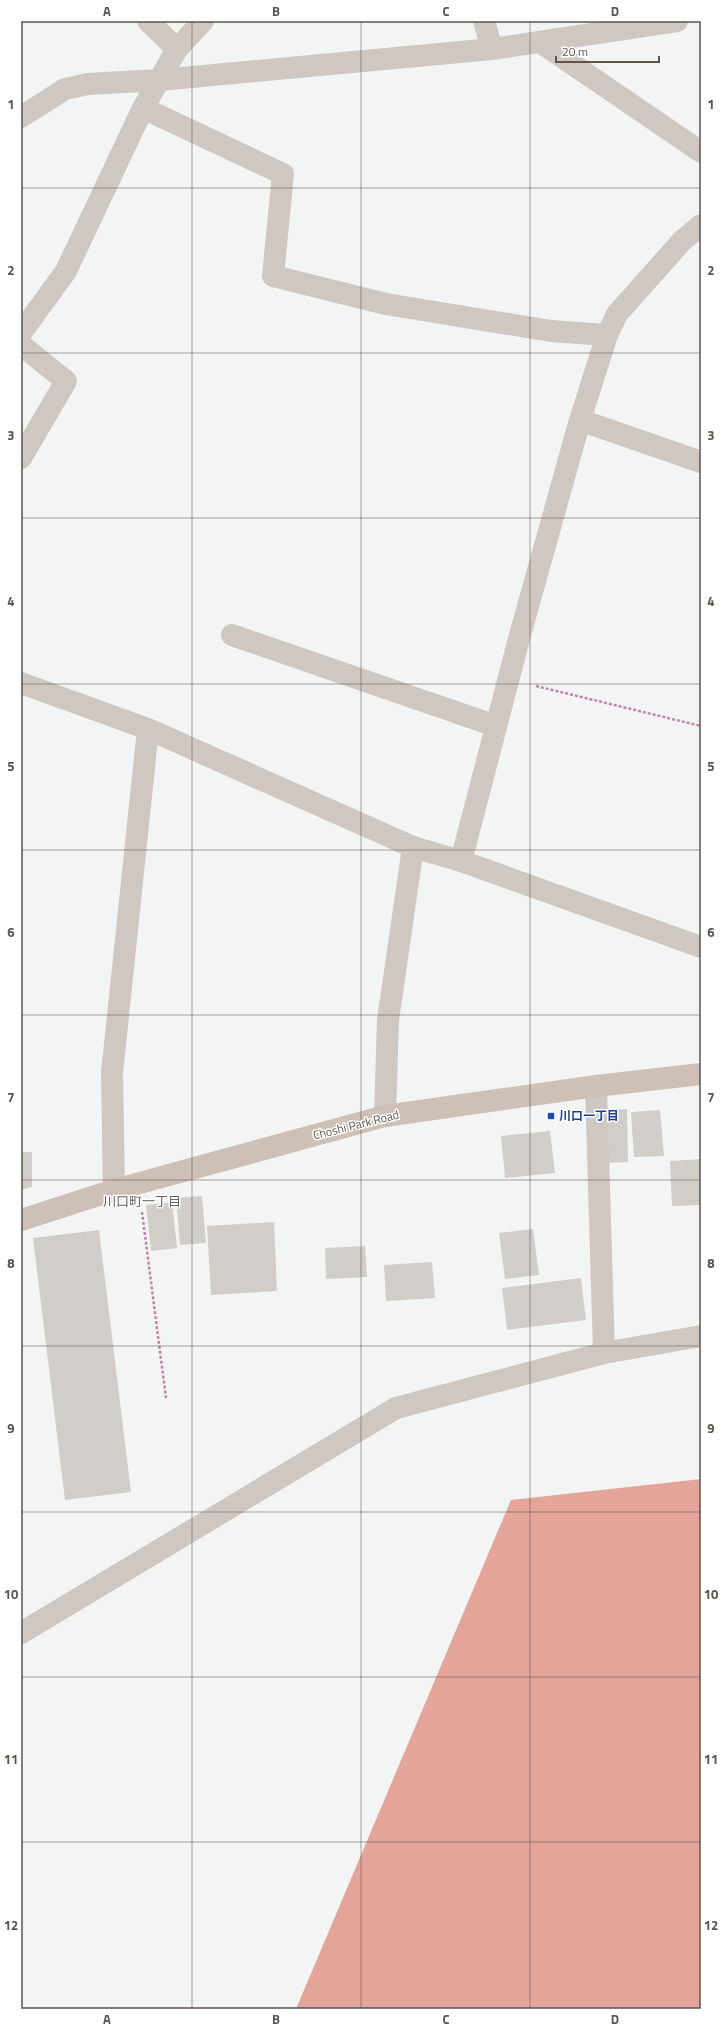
<svg xmlns="http://www.w3.org/2000/svg" width="722" height="2030" font-family="'Titillium Web','Noto Sans JP',sans-serif">
<rect width="100%" height="100%" fill="#f3f5f4"/>
<path fill="#e4a499" d="M701 1479V2009H296L511 1500Z"/>
<path fill="#d1ceca" d="M627 1109 628 1162 602 1163 600 1110Z
M660 1110 664 1156 634 1157 631 1112Z
M550 1131 555 1173 505 1178 501 1136Z
M21 1152H32V1187L21 1190Z
M701 1159V1205L672 1206 670 1161Z
M202 1196 206 1243 180 1245 176 1198Z
M172 1202 177 1248 151 1251 146 1205Z
M274 1222 277 1291 211 1295 207 1226Z
M533 1229 539 1275 505 1279 499 1233Z
M99 1230 131 1492 65 1500 33 1238Z
M365 1246 367 1277 326 1279 325 1248Z
M432 1262 435 1298 386 1301 384 1265Z
M581 1278 586 1320 507 1330 502 1288Z"/>
<g fill="none" stroke-linecap="round" stroke-linejoin="round">
<path stroke="#c782a9" stroke-width="2.5" stroke-dasharray="3 2" stroke-linecap="butt" d="M536 686 701 726
M142 1212 166 1398"/>
<path stroke="#cfc8c2" stroke-width="22" d="M148 21 177 49
M484 21 492 49
M540 42 701 152
M143 108 283 174 273 276 386 304 551 331 607 335
M21 117 65 89 88 84 160 80 492 49 677 21
M21 333 66 271 143 108 177 49 203 21
M21 345 66 381 21 458
M580 420 701 462
M232 635 496 726
M21 683 148 729 413 847 461 861 701 947
M461 861 520 635 580 420 607 335 617 314 682 241 701 225
M596 1086 604 1353
M385 1116 388 1020 413 847
M114 1190 112 1073 148 729
M21 1633 396 1408 604 1353 701 1336"/>
<path stroke="#cec0b6" stroke-width="22" d="M21 1220 114 1190 385 1116 596 1086 701 1074"/>
</g>
<path fill="none" stroke="#5e544c" stroke-width="1" stroke-opacity="0.55" d="M192 21V2009M361 21V2009M530 21V2009M21 188H701M21 353H701M21 518H701M21 684H701M21 850H701M21 1015H701M21 1180H701M21 1346H701M21 1512H701M21 1677H701M21 1842H701"/>
<rect fill="#1a4fb4" stroke="#fff" stroke-width="1.5" x="547" y="1112" width="8" height="8" rx="2"/>
<g text-anchor="middle" stroke-width="3" stroke-linejoin="round" paint-order="stroke">
<g font-size="12" font-weight="bold" fill="#164399" stroke="#fff" text-anchor="start">
<text x="559" y="1120">川口一丁目</text>
</g>
<g font-size="12" fill="#5e544c" stroke="#fff">
<text transform="translate(356 1125) rotate(-14)" y="4">Choshi Park Road</text>
</g>
<g font-size="13" fill="#676360" stroke="#fff">
<text x="142" y="1206">川口町一丁目</text>
</g>
</g>
<rect width="722" height="2030" fill="none" stroke="#ffffff" stroke-width="44"/>
<path d="M556 56v6h103v-6" fill="none" stroke="#5e544c" stroke-width="2"/>
<text x="562" y="56" font-size="12" fill="#5e544c" stroke="#ffffff" stroke-width="3" paint-order="stroke">20 m</text>
<rect x="22" y="22" width="678" height="1986" fill="none" stroke="#5e544c" stroke-width="1.5"/>
<g font-size="13" text-anchor="middle" font-weight="bold" fill="#5e544c">
<text x="107" y="16">A</text>
<text x="276" y="16">B</text>
<text x="446" y="16">C</text>
<text x="615" y="16">D</text>
<text x="11" y="109">1</text>
<text x="711" y="109">1</text>
<text x="11" y="275">2</text>
<text x="711" y="275">2</text>
<text x="11" y="440">3</text>
<text x="711" y="440">3</text>
<text x="11" y="606">4</text>
<text x="711" y="606">4</text>
<text x="11" y="771">5</text>
<text x="711" y="771">5</text>
<text x="11" y="937">6</text>
<text x="711" y="937">6</text>
<text x="11" y="1102">7</text>
<text x="711" y="1102">7</text>
<text x="11" y="1268">8</text>
<text x="711" y="1268">8</text>
<text x="11" y="1433">9</text>
<text x="711" y="1433">9</text>
<text x="11" y="1599">10</text>
<text x="711" y="1599">10</text>
<text x="11" y="1764">11</text>
<text x="711" y="1764">11</text>
<text x="11" y="1930">12</text>
<text x="711" y="1930">12</text>
<text x="107" y="2024">A</text>
<text x="276" y="2024">B</text>
<text x="446" y="2024">C</text>
<text x="615" y="2024">D</text>
</g>
</svg>
